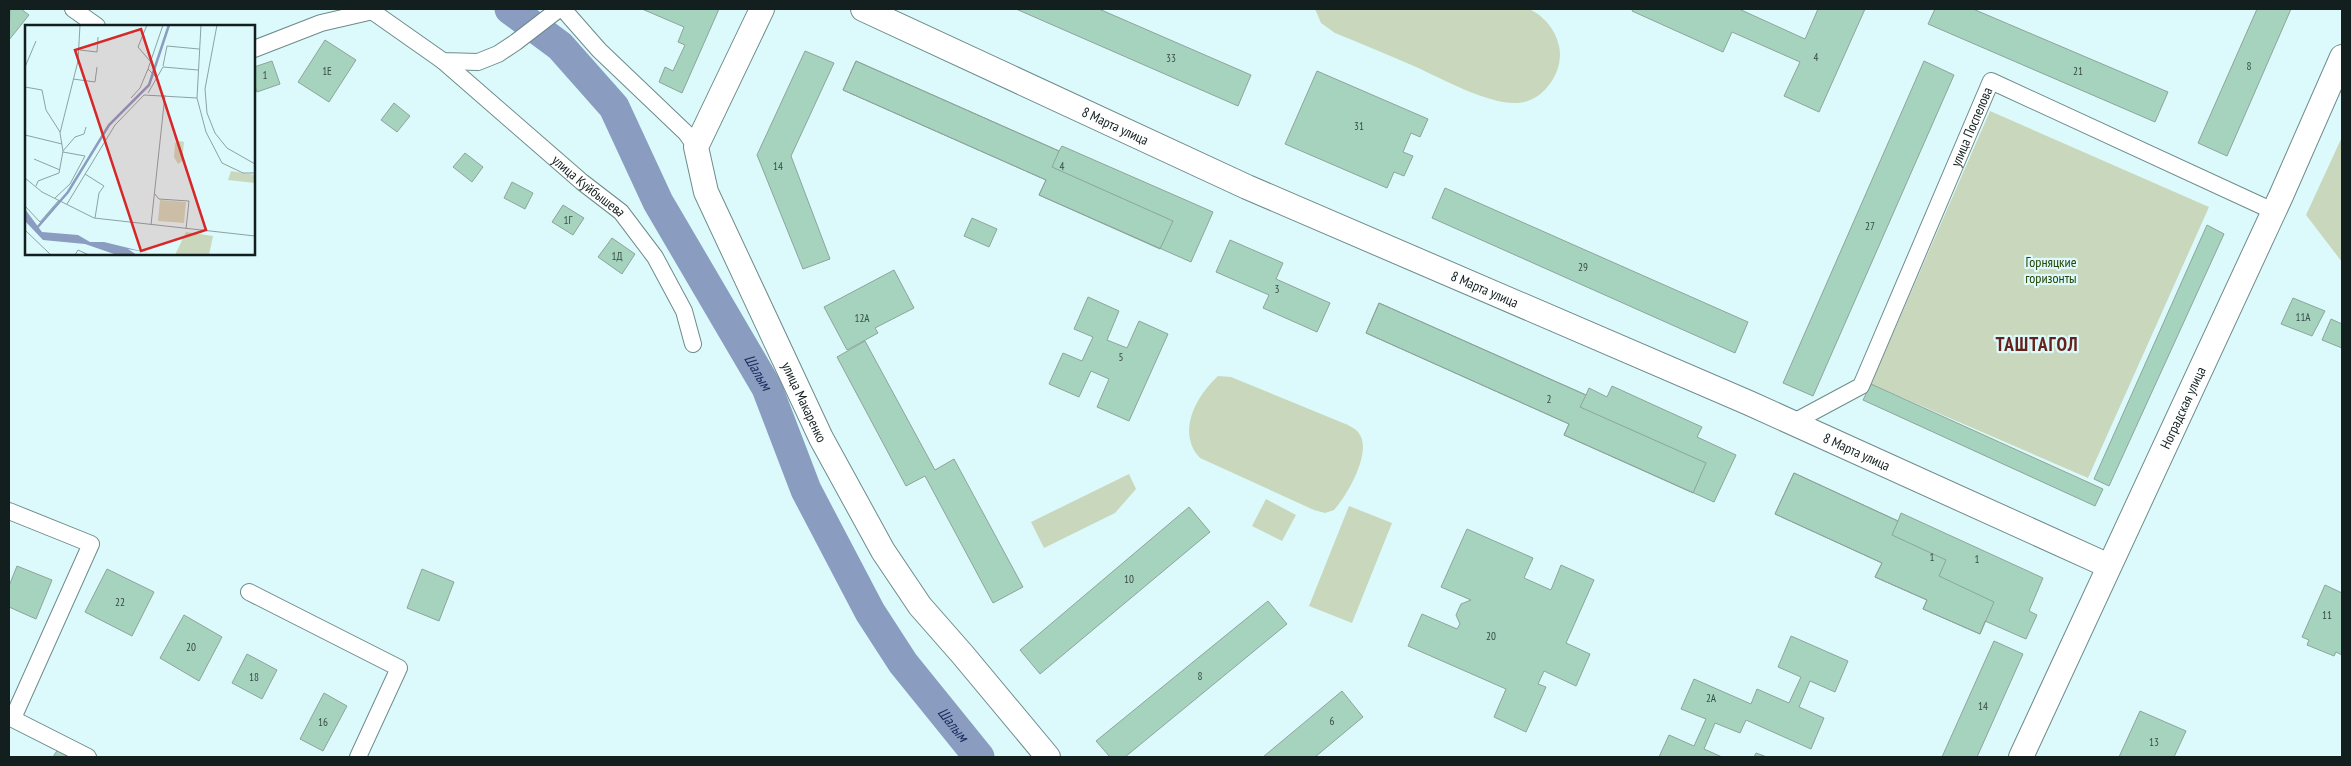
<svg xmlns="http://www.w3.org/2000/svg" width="2351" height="766" font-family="'PT Sans Narrow',sans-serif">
<rect width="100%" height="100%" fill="#dcfafb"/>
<path fill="#c9d8bc" d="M1315 9H1529C1543 15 1556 30 1559 46 1565 71 1543 103 1516 103 1488 104 1442 79 1416 67 1389 55 1362 44 1335 33L1321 23Z
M1990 111 2209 207 2088 478 1871 384Z
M2342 137V262L2306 215Z
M1218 376 1231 377 1348 425C1351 427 1356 429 1358 432 1374 450 1347 496 1334 510L1325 513 1314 510 1200 458C1176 433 1196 396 1218 376Z
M1129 474 1136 489 1115 513 1044 548 1031 522Z
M1266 499 1296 515 1282 541 1252 526Z
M1349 506 1392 523 1352 623 1309 606Z"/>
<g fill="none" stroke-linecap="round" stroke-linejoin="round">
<path stroke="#8b9cc1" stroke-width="31" id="s1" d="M510 9 560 46 614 107 658 202 767 388 806 490 870 612 903 663 979 757"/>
</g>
<path fill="#a5d3bd" stroke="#8ea59a" d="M10 9H21L29 15 9 40Z
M642 9H719L682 93 659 82 665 67 673 71 685 45 678 42 684 27Z
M1016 9H1099L1251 75 1238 106Z
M1633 9H1739L1805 39 1818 9H1865L1819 112 1784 96 1800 62 1732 32 1723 52 1632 11Z
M1935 9H1973L2168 92 2155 122 1928 24Z
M2257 9H2291L2227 156 2198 143Z
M325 40 356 60 329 102 298 82Z
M805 51 834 63 791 156 830 259 803 269 757 155Z
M272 61 280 84 257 92 254 83V67Z
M856 61 1059 151 1062 146 1213 212 1191 262 1039 195 1046 180 843 90Z
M856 61 1059 151 1052 167 1173 221 1160 249 1039 195 1046 180 843 90Z
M1924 61 1954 75 1813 396 1783 383Z
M1317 71 1428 119 1420 137 1411 133 1403 152 1413 156 1404 176 1394 172 1387 188 1285 144Z
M394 103 410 116 397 132 381 120Z
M465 153 483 167 472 182 453 167Z
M512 182 533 193 525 209 504 198Z
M1445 188 1748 322 1735 353 1432 218Z
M563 205 584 218 573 235 552 222Z
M972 218 997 229 989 247 964 236Z
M2207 225 2224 234 2109 486 2094 479Z
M612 238 635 254 622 274 598 257Z
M1230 240 1283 263 1276 279 1330 303 1317 332 1263 308 1269 295 1216 272Z
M894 270 914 308 875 328 878 333 847 350 824 307Z
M1088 297 1119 311 1107 340 1127 348 1139 321 1168 334 1129 421 1097 407 1109 379 1091 371 1079 397 1049 384 1063 353 1082 361 1093 337 1074 329Z
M2293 298 2325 311 2312 336 2281 324Z
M1379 303 1586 395 1589 388 1607 397 1612 386 1702 427 1697 437 1736 455 1714 502 1564 435 1569 424 1366 333Z
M1379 303 1586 395 1580 407 1706 463 1693 493 1564 435 1569 424 1366 333Z
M2331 319 2342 324V348L2322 340Z
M865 341 935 470 954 459 1023 587 993 603 925 476 906 486 837 357Z
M1871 384 2103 489 2095 506 1863 400Z
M1794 473 1898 521 1901 513 2043 578 2029 611 2037 615 2026 639 1985 621 1980 634 1923 609 1927 600 1875 577 1882 563 1775 514Z
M1794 473 1898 521 1892 535 1946 560 1939 576 1994 602 1980 634 1923 609 1927 600 1875 577 1882 563 1775 514Z
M1189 507 1210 532 1040 674 1020 650Z
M1467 529 1533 558 1524 578 1551 590 1561 565 1594 580 1566 643 1590 654 1576 686 1544 671 1538 684 1546 687 1526 732 1494 717 1506 689 1408 646 1422 614 1457 629 1460 624 1456 615 1461 604 1471 600 1441 587Z
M17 566 52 580 36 619 9 607V586Z
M107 569 154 592 132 636 85 612Z
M422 569 454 582 439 621 407 608Z
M2325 585 2342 593V655L2336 652 2334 656 2307 645 2309 640 2302 637Z
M1268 601 1287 624 1125 757H1110L1096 741Z
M184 615 222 637 199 681 160 658Z
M1791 636 1848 661 1835 692 1810 681 1799 707 1824 718 1811 749 1746 720 1740 733 1715 723 1704 749 1722 757H1659L1669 735 1694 746 1706 719 1681 709 1694 679 1751 704 1757 689 1789 703 1801 677 1778 667Z
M1994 641 2023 654 1977 757H1942Z
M247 654 277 670 262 699 232 683Z
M1342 691 1363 717 1315 757H1263Z
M324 693 347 706 323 751 300 739Z
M2140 711 2186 731 2174 757H2119Z
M58 749 73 757H53Z
M1756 753 1767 757H1754Z"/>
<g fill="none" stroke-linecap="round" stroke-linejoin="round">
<g stroke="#6f8b8b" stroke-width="18">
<g id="street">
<path d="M73 9 97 26"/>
<path d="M369 9 443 61 478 62 498 54 516 42 559 9"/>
<path d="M563 9 599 50 686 133 696 147"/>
<path d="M254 49 321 23 373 11"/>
<path id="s2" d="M443 61 582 182 621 212 655 257 684 311 693 344"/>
<path id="s3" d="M1792 423 1861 386 1991 81 2273 211"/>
<path d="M9 511 91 544 13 718"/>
<path d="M249 592 399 668 358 757"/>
<path d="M9 717 88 757"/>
</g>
</g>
<g stroke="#6f8b8b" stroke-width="26">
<g id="secondary">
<path id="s4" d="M762 9 696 147 706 192 821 438 883 551 920 606 963 655 1048 757"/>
<path id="s5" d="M863 9 1247 187 1749 403 2109 566"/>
<path id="s6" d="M2021 757 2281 196 2342 57"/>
</g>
</g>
<use href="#street" stroke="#fff" stroke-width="16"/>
<use href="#secondary" stroke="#fff" stroke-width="24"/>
</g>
<g text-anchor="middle" stroke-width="4.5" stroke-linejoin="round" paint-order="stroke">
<g font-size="11" fill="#384b46">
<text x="1816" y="61">4</text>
<text x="1171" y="62">33</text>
<text x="2249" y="70">8</text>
<text x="327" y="75">1Е</text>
<text x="2078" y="75">21</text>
<text x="265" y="79">1</text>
<text x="1359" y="130">31</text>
<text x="778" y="170">14</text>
<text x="1062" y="170">4</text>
<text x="568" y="224">1Г</text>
<text x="1870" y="230">27</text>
<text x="617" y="260">1Д</text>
<text x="1583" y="271">29</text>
<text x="1277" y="293">3</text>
<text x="2303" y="321">11А</text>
<text x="862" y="322">12А</text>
<text x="1121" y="361">5</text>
<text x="1549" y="403">2</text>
<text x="1932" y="561">1</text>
<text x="1977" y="563">1</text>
<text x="1129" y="583">10</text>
<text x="120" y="606">22</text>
<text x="2327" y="619">11</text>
<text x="1491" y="640">20</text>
<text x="191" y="651">20</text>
<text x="1200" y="680">8</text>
<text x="254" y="681">18</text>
<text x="1711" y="702">2А</text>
<text x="1983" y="710">14</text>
<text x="1332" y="725">6</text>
<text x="323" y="726">16</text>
<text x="2154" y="746">13</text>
</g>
<g font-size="14" fill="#131e1e" stroke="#dcfafb">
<text dy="5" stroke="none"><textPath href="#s5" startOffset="278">8 Марта улица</textPath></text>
<text dy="5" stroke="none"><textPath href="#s3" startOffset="360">улица Поспелова</textPath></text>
<text dy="5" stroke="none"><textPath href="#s2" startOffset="192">улица Куйбышева</textPath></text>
<text dy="5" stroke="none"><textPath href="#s5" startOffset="682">8 Марта улица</textPath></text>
<text dy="5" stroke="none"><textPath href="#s4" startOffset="431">улица Макаренко</textPath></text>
<text dy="5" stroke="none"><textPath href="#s6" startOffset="385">Ноградская улица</textPath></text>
<text dy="5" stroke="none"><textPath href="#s5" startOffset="1088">8 Марта улица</textPath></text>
</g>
<g font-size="14" fill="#294206" stroke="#dcfafb">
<text x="2051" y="267">Горняцкие<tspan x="2051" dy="16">горизонты</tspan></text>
</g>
<g font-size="15" font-style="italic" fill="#172b59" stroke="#dcfafb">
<text dy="5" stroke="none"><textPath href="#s1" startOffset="446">Шалым</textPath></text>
<text dy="5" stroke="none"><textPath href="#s1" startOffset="851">Шалым</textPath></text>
</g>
<g font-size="19" font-weight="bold" letter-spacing="1" fill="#66221a" stroke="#dcfafb">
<text x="2037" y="351">ТАШТАГОЛ</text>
</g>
</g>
<g transform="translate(25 25)">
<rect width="230" height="230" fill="#dcfafb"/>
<path d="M155 116 159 117 157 136 153 139 149 132 150 118ZM206 146 230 150V158L203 155ZM135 175 161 177 159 198 133 196ZM161 207 188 211 184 230H150Z" fill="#c9d8bc"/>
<path d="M0 184 17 207 53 210 65 217H79L124 228 103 224 112 230H92L60 219 18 215 0 196Z" fill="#8b9cc1"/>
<path fill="none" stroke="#8b9cc1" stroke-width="2.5" d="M11 204 43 167 84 100 124 60 144 0"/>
<path fill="none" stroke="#8ca2a3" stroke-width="1" d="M122 0 113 22 125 36M176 0 172 73 181 107 197 138 218 148H230M192 0 180 64 182 88 190 108 202 123 230 139M55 25 72 27 73 12M138 41 142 21 174 24M0 42 11 16M131 52 123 44 138 0M48 54 70 57 72 42M0 62 17 65 21 85 35 107M123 68 138 42 173 45M106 73 115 63 123 44M0 110 37 119M38 126 50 112 59 109 61 102M9 134 35 145M60 149 79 161 74 168 70 193M0 153 17 167 69 193 230 211M11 161 13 156 34 148 38 126 35 108 53 36 55 0M130 169 134 174 164 176 161 204M30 173 45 159 60 131 38 127M42 179 90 100 119 70 172 73M0 181 15 197 34 175M126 200 140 70M0 205 26 230M50 230 53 225 64 230"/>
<path fill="#d62828" fill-opacity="0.15" stroke="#d62828" stroke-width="2.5" d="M116 4 181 205 116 226 50 25Z"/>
<rect width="230" height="230" fill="none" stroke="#131e1e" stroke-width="2.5"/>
</g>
<rect width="2351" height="766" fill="none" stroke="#131e1e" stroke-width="20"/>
</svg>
